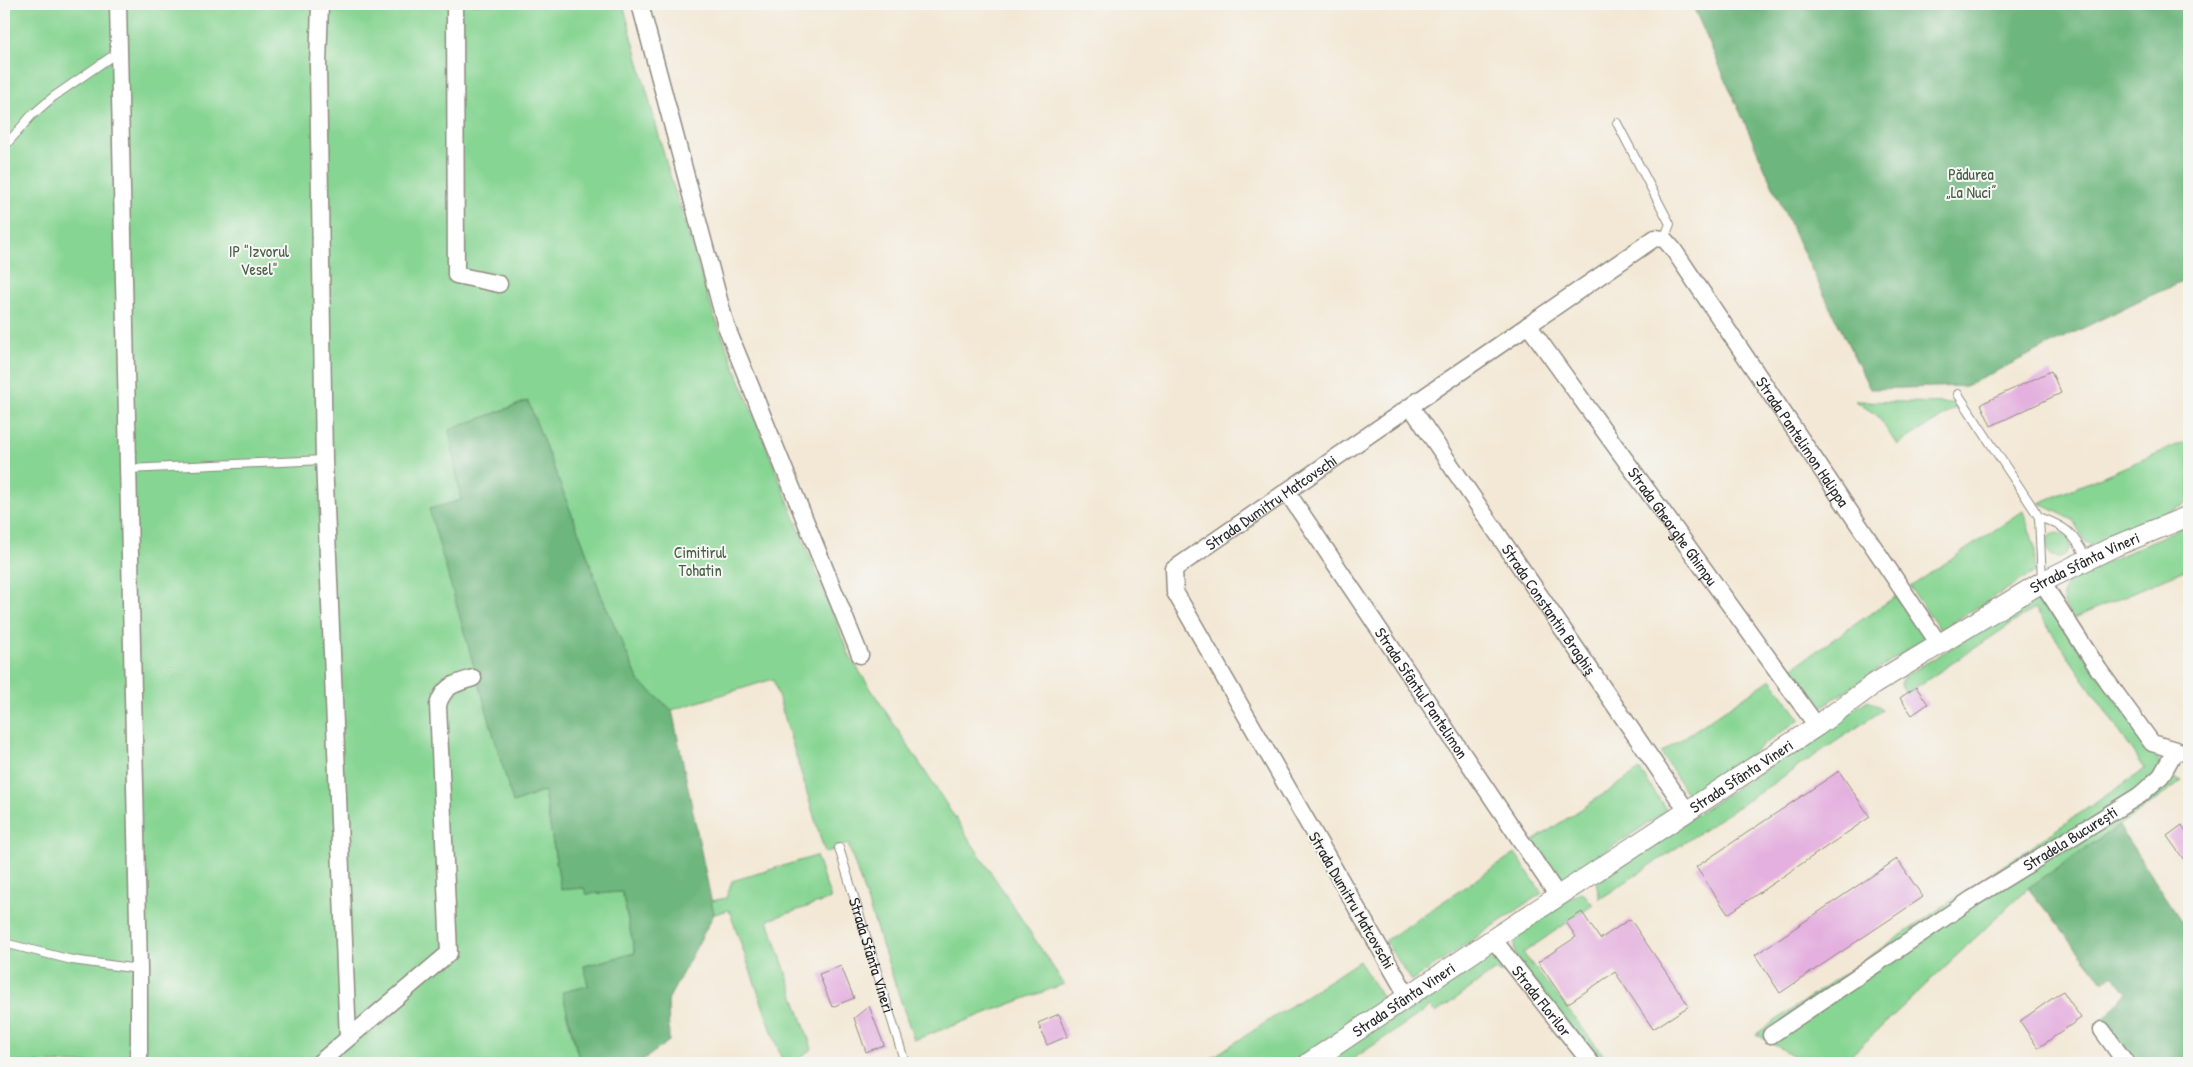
<svg xmlns="http://www.w3.org/2000/svg" width="2193" height="1067" font-family="'Patrick Hand',sans-serif">
<rect width="100%" height="100%" fill="#f6f6f2"/>
<filter id="ink" filterUnits="userSpaceOnUse"><feTurbulence type="fractalNoise" baseFrequency=".02" numOctaves="2"/><feDisplacementMap in="SourceGraphic" scale="10" xChannelSelector="R" yChannelSelector="G"/><feConvolveMatrix kernelMatrix="1 2 1 2 8 2 1 2 1" color-interpolation-filters="sRGB"/></filter>
<filter id="wash" filterUnits="userSpaceOnUse"><feTurbulence type="fractalNoise" baseFrequency=".0096" numOctaves="4" result="noise"/><feDisplacementMap in="SourceGraphic" scale="20" xChannelSelector="R" yChannelSelector="G"/><feGaussianBlur stdDeviation="1.12" result="paint"/><feColorMatrix in="noise" values="0 0 0 0 0 0 0 0 0 0 0 0 0 0 0 0 0 1.4 0 .05"/><feComposite in="paint" operator="in"/></filter>
<g filter="url(#wash)">
<rect width="100%" height="100%" fill="#f3e8d5"/>
<path fill="#87d593" stroke="#59805f" d="M4 4H623L668 169 712 310 850 657 1064 984 914 1040 848 844 825 853 773 679 672 710 639 682 601 595 583 543 527 401 450 430 461 500 477 671 513 803 544 791 561 889 584 888 587 894 622 892 635 953 584 966 588 986 566 1012 580 1063H4Z
M1855 401 1953 403 1956 408 1897 445 1878 416Z
M2189 440V503L2093 546 2085 542 2073 520 2039 503Z
M2023 511 2035 547V572L1940 630 1910 587Z
M2189 524V568L2072 619C2062 604 2058 592 2072 578Z
M2046 545a12 12 0 1 1 24 0a12 12 0 1 1-24 0Z
M1896 596 1925 638 1817 710 1789 670Z
M2030 601 2042 604 2052 611 2159 760 2158 773 2183 781 2028 888 1843 1063H1806L1756 1034 2145 769 2035 608 1906 694 1901 684 1903 677Z
M1771 679 1800 719 1689 797 1661 753Z
M1868 700 1883 710 1600 899 1596 882Z
M1640 770 1667 811 1560 881 1533 841Z
M1515 853 1542 893 1412 981 1385 941Z
M816 856 831 899 768 920 812 1049 793 1063H783L729 910 714 914 711 901 726 898 732 881Z
M1580 892 1585 895 1593 905 1523 953 1610 1063H1600L1516 958C1513 946 1513 939 1522 930Z
M1482 957C1496 957 1501 963 1509 973L1494 971 1436 1013 1430 1007 1347 1063H1325Z
M1359 961 1384 1000 1291 1063H1204Z"/>
<path fill="#6db67d" stroke="#4c7054" d="M1692 4H2189V279L2138 301 1966 386 1870 389 1791 227Z
M528 401 583 543 601 595 639 681 672 710 714 914 668 1000 669 1041 639 1063H580L562 992 588 986 584 966 635 953 622 892 586 894 584 888 561 890 544 791 513 803 429 509 461 500 449 430Z
M2119 826 2189 933V1063H2134L2104 1019 2127 992 2112 975 2103 982 2028 888Z"/>
<g id="blocks">
<path fill="#e4b0df" d="M2051 371 2061 393 1991 426 1981 404Z
M1916 687 1928 704 1912 715 1900 698Z
M1839 771 1870 817 1728 914 1696 867Z
M2182 825 2189 836V867L2167 836Z
M1897 859 1923 897 1780 993 1755 955Z
M1582 912 1600 939 1630 919 1689 1006 1653 1029 1615 972 1567 1004 1538 962 1576 937 1566 922Z
M841 966 854 998 832 1007 819 974Z
M2063 991 2081 1018 2038 1048 2020 1021Z
M869 1006 884 1045 866 1052 854 1018Z
M1059 1014 1068 1036 1047 1045 1038 1023Z"/>
</g>
</g>
<g filter="url(#ink)">
<use href="#blocks" fill-opacity="0" stroke="#8f8a80" stroke-width="1"/>
<g fill="none" stroke-linecap="round" stroke-linejoin="round">
<g stroke="#8f8a80" stroke-width="10">
<g id="service">
<path d="M1617 123 1670 224 1664 239"/>
<path d="M4 147 31 116 53 97 118 52"/>
<path d="M1958 394 2039 517 2042 580"/>
<path d="M128 469 324 460"/>
<path d="M2039 517C2067 527 2073 533 2087 559"/>
<path id="s1" d="M839 848 905 1063"/>
<path d="M4 943 72 960 139 969"/>
</g>
</g>
<g stroke="#8f8a80" stroke-width="19">
<g id="minor">
<path d="M118 4 139 969V1063"/>
<path d="M320 4 318 66 324 460 348 1038"/>
<path d="M455 4 456 275 499 284"/>
<path d="M640 4 726 326 860 655"/>
<path id="s2" d="M1528 325 1817 726"/>
<path id="s3" d="M1411 407 1687 811"/>
<path id="s4" d="M1287 492 1558 896"/>
<path d="M2042 582 2099 670 2152 743 2189 754"/>
<path id="s5" d="M1493 939 1591 1063"/>
<path id="s6" d="M1408 997 1175 592 1174 569 1655 238 1664 239 1673 249 1939 644"/>
<path d="M2102 1030 2126 1063"/>
<path id="s7" d="M1771 1035 1972 899 2140 795 2161 776 2175 751"/>
<path d="M319 1063 449 953 438 705C444 685 455 684 473 678"/>
</g>
</g>
<g stroke="#8f8a80" stroke-width="22">
<g id="tertiary">
<path id="s8" d="M1309 1063 1493 939 1817 726 1874 684 2042 582 2115 546 2189 516"/>
</g>
</g>
<use href="#service" stroke="#fff" stroke-width="8"/>
<use href="#minor" stroke="#fff" stroke-width="16"/>
<use href="#tertiary" stroke="#fff" stroke-width="20"/>
</g>
</g>
<g text-anchor="middle" stroke-width="4" stroke-linejoin="round" paint-order="stroke">
<g font-size="16" fill="#475e4a" stroke="#f6f6f2">
<text x="1971" y="180">Pădurea<tspan x="1971" dy="18">„La Nuci”</tspan></text>
<text x="259" y="257">IP "Izvorul<tspan x="259" dy="18">Vesel"</tspan></text>
<text x="700" y="558">Cimitirul<tspan x="700" dy="18">Tohatin</tspan></text>
</g>
<g font-size="16" fill="#2b2b2b" stroke="#f6f6f2">
<text dy="6" stroke="none"><textPath href="#s6" startOffset="1329">Strada Pantelimon Halippa</textPath></text>
<text dy="6" stroke="none"><textPath href="#s6" startOffset="608">Strada Dumitru Matcovschi</textPath></text>
<text dy="6" stroke="none"><textPath href="#s2" startOffset="248">Strada Gheorghe Ghimpu</textPath></text>
<text dy="6" stroke="none"><textPath href="#s8" startOffset="924">Strada Sfânta Vineri</textPath></text>
<text dy="6" stroke="none"><textPath href="#s3" startOffset="245">Strada Constantin Braghiş</textPath></text>
<text dy="6" stroke="none"><textPath href="#s4" startOffset="242">Strada Sfântul Pantelimon</textPath></text>
<text dy="6" stroke="none"><textPath href="#s8" startOffset="519">Strada Sfânta Vineri</textPath></text>
<text dy="6" stroke="none"><textPath href="#s7" startOffset="358">Stradela București</textPath></text>
<text transform="translate(1352 900) rotate(60)" y="6">Strada Dumitru Matcovschi</text>
<text dy="6" stroke="none"><textPath href="#s1" startOffset="112">Strada Sfânta Vineri</textPath></text>
<text dy="6" stroke="none"><textPath href="#s8" startOffset="114">Strada Sfânta Vineri</textPath></text>
<text dy="6" stroke="none"><textPath href="#s5" startOffset="79">Strada Florilor</textPath></text>
</g>
</g>
<rect width="2193" height="1067" fill="none" stroke="#f6f6f2" stroke-width="20"/>
</svg>
